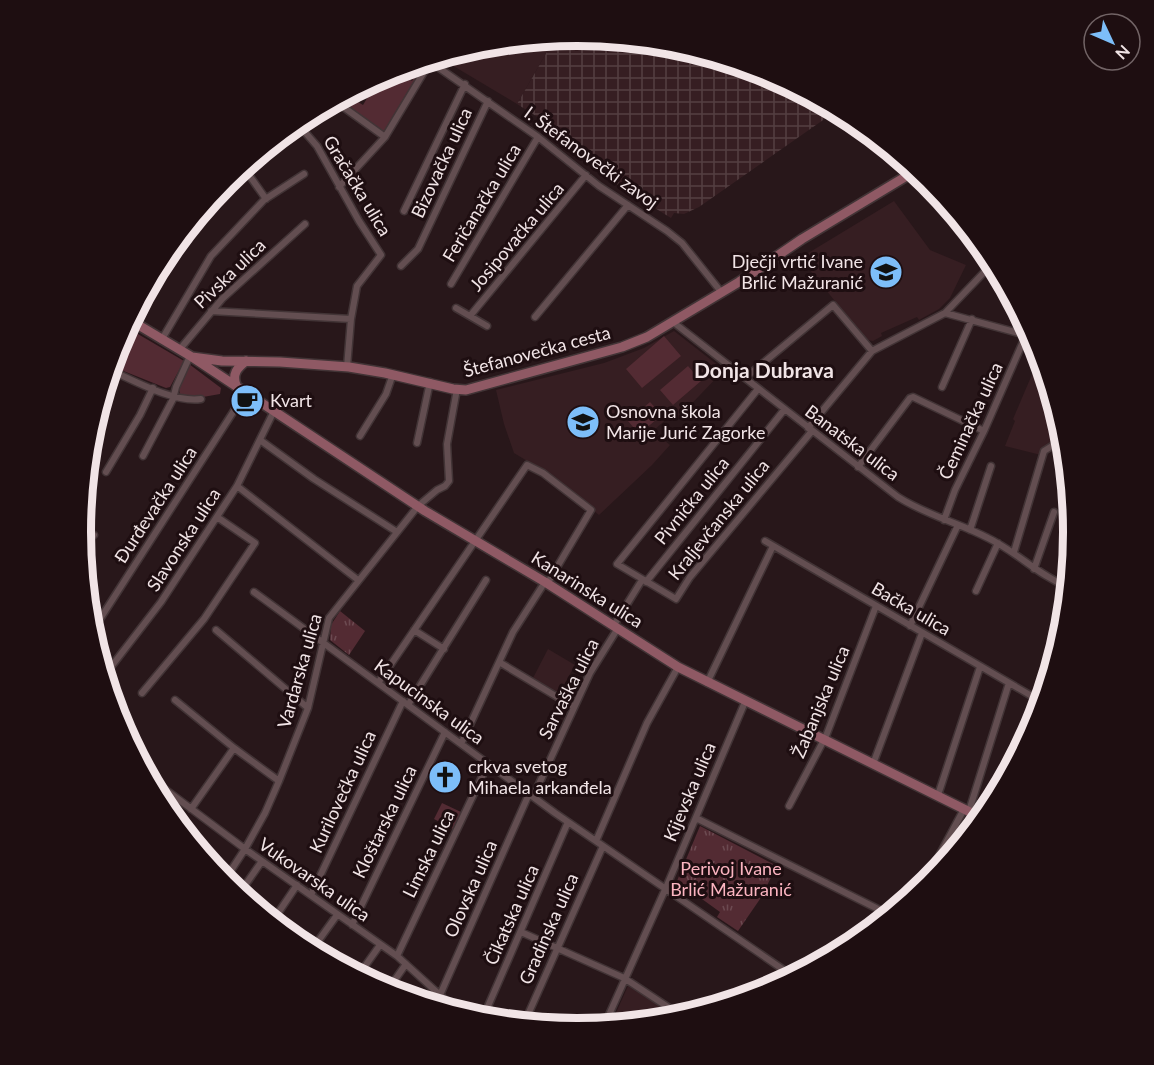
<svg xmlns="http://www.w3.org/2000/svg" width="1154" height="1065" font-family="Lato,sans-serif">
<defs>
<pattern id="industrial-grid" width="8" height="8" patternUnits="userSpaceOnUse" patternTransform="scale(1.5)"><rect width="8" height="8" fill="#361e22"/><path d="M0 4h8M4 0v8" fill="none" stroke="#543f42"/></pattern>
<pattern id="park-tufts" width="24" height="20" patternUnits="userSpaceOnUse" patternTransform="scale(1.5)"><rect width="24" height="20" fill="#532b33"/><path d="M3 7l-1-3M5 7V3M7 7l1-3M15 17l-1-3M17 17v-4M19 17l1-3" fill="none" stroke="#6c4a51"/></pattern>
</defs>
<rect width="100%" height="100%" fill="#28171a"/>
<path fill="#361e22" d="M555 38 517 104 440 58 480 45Z
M894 201 930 250 966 265 950 298 939 309 919 320 917 317 881 333 882 336 873 341 868 340 860 332 800 258Z
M674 331 724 370 676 420 670 416 653 431 670 445 652 465 599 515 549 474 514 453 504 424 496 390 604 363 644 348Z
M1039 358 1041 359 1046 376 1041 387 1051 392 1063 434 1059 443 1047 445 1041 455 1005 446 1015 421 1013 419Z
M548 649 575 665 559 694 533 678Z
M628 986 678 1018 610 1026Z"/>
<path fill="url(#industrial-grid)" d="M577 36 674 46 767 74 836 111 699 207 684 214 674 213 671 218 598 173 547 123 517 104 555 38Z"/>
<path fill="#532b33" d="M413 66 421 69 383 133 337 101 347 95 363 105 379 78 396 71 412 81 419 69Z
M131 330 184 361 170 387 166 388 111 366 115 354 123 341 126 342 129 337 127 335Z
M664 336 681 356 642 388 626 369Z
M189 364 221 388 220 394 197 398 180 395 179 388Z
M688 366 701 381 673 405 660 390Z
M650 402 662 415 639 434 628 421Z
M442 803 461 812 453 829 434 819Z"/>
<path fill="url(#park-tufts)" d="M340 611 365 631 349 655 330 640 331 625Z
M700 826 777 866 760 899 738 931 717 917 720 912 677 881Z"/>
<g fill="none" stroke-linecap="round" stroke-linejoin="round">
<g stroke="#423436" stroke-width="9">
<path id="street" d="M429 61 538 137 599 186 667 231 682 243 722 293
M335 101 385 137
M297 123 317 146 359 221 381 255 357 286 351 319 347 367
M242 169 249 175 266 199
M339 187 385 137 430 62
M404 211 465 84
M401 266 418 249 488 101
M451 284 538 137
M456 308 487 326
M211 311 351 319
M945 313 1033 337
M470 316 586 175
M535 317 628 205
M673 322 898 497C926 515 959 523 988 538 1017 552 1038 575 1068 587
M162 339 211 256 264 200 304 174
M180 349 222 299 305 224
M110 370C135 381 174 403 201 399
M745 378 833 305 872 351
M942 387 972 319
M758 389 617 564 676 599 690 577 812 431
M808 428 872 351 945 313 993 263
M360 436 386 394 393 374
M260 440 314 479 397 532
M417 443 430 382
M143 456 173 399 176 387 190 356
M858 467 910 398 913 397 984 431
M106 472 140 415 153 388
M237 486 358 580
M944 520 955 490 984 431 1026 335
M81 527 94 535
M970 530 991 466
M765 541 1042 702
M1014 552 1044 451 1052 446 1065 447
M1034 569 1054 512
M646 582 784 410
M976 591 998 543
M254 592 555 813 794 977
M614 625 642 580
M910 626 958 525
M216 630 308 708
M414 630 444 649
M91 633 246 392
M499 662 574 707
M104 676 161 602 237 486 274 411
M378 683 527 465 543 473 591 510 547 584
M707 683 773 546
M142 693 204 619 255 543 217 517
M175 700 234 748 279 781
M408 705 486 580
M461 744 513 632 545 582
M873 764 922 633
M146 775 245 849 397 956 461 1014
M938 795 980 667
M533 797 590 673 618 628
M789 806 826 736 876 606
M191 809 234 748
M969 811 1009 683
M696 818 890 915
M596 841 647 723 678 667
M224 881 245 849 265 813 279 781 308 708 329 618 418 506 437 490 445 486 449 481 447 444 457 389
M925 886 933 867 964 809
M239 894 262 861
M311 895 403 701
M272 922 297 885
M352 925 445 732
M521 932 624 978 683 1017
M311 951 337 915
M397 956 488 764
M358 976 380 945
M387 991 406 964
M440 995 529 794
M482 1020 568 822
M522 1024 526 1019 603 846
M604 1026 668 883 745 702"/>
</g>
<g stroke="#423436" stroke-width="12">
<path id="secondary" d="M130 320 192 357 222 361 280 362 349 367 385 373 453 389 466 390 622 347 647 337 739 282 802 239 915 171
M192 357 425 511 545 582 678 667 982 818
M236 385C232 374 237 368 246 361"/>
</g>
<use href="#street" stroke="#634e51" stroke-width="6"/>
<use href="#secondary" stroke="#8f5964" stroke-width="9"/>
</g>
<defs>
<g id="school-disc" transform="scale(1.725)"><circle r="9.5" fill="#7dbef9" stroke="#1e0e11"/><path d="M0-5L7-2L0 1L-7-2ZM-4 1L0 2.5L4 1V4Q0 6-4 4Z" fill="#111"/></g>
<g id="cafe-disc" transform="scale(1.725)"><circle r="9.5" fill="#7dbef9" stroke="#1e0e11"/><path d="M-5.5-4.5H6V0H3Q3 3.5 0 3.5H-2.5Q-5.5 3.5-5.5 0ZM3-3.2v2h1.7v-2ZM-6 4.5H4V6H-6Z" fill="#111"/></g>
<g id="church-disc" transform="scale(1.725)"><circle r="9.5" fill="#7dbef9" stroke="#1e0e11"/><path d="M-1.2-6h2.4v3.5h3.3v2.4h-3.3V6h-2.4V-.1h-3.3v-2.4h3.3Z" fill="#111"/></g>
</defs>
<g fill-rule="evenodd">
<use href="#school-disc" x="886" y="272"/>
<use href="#cafe-disc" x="247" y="401"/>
<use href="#school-disc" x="583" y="422"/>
<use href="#church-disc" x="445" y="777"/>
</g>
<g text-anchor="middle" stroke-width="6" stroke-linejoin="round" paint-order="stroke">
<g font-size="18" fill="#f1e4e6" stroke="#1e0e11">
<text transform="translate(591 158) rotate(36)" y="6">I. Štefanovečki zavoj</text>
<text transform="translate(442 163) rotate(-65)" y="6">Bizovačka ulica</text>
<text transform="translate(357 186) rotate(59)" y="6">Gračačka ulica</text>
<text transform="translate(482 203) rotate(-59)" y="6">Feričanačka ulica</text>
<text transform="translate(517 237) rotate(-50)" y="6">Josipovačka ulica</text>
<text transform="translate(230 274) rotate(-44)" y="6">Pivska ulica</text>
<text transform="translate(537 352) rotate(-15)" y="6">Štefanovečka cesta</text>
<text transform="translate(971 421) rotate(-65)" y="6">Čeminačka ulica</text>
<text transform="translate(852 443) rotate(37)" y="6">Banatska ulica</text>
<text transform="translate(692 501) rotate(-51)" y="6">Pivnička ulica</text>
<text transform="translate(156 505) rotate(-57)" y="6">Đurđevačka ulica</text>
<text transform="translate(719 520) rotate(-51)" y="6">Kraljevčanska ulica</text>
<text transform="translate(184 540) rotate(-57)" y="6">Slavonska ulica</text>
<text transform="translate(587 590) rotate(32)" y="6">Kanarinska ulica</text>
<text transform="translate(911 609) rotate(30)" y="6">Bačka ulica</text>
<text transform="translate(300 671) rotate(-74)" y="6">Vardarska ulica</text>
<text transform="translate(569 689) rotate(-63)" y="6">Sarvaška ulica</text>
<text transform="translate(429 702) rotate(36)" y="6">Kapucinska ulica</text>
<text transform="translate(821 702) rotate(-67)" y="6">Žabanjska ulica</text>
<text transform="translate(343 792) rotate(-65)" y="6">Kurilovečka ulica</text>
<text transform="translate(690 792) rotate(-67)" y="6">Kijevska ulica</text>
<text transform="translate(385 822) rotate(-64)" y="6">Kloštarska ulica</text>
<text transform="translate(429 854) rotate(-64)" y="6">Limska ulica</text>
<text transform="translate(314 880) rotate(35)" y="6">Vukovarska ulica</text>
<text transform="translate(471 889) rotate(-66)" y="6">Olovska ulica</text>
<text transform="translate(512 915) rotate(-66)" y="6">Čikatska ulica</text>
<text transform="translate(549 929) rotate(-66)" y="6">Gradinska ulica</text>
</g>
<g font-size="18" fill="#f1e4e6" stroke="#1e0e11" text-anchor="start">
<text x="863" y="268" text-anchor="end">Dječji vrtić Ivane<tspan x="863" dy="21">Brlić Mažuranić</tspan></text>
<text x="270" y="407">Kvart</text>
<text x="606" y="418">Osnovna škola<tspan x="606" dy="21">Marije Jurić Zagorke</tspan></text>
<text x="468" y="773">crkva svetog<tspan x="468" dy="21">Mihaela arkanđela</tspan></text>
</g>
<g font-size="18" fill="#fbb4c0" stroke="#1e0e11">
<text x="731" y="875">Perivoj Ivane<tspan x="731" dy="21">Brlić Mažuranić</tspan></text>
</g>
<g font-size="21" font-weight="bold" fill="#f1e4e6" stroke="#1e0e11">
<text x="764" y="378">Donja Dubrava</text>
</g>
</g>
<path d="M0 0H1154V1065H0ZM91 532a486 486 0 1 1 972 0a486 486 0 1 1-972 0Z" fill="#1e0e11" fill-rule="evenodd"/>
<path fill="none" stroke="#f1e4e6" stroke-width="8" d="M91 532a486 486 0 1 1 972 0a486 486 0 1 1-972 0Z"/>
<g transform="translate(1112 42) rotate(134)"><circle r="28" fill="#1e0e11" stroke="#726466" stroke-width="1.5"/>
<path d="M0-4.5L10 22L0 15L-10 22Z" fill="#7dbef9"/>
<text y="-9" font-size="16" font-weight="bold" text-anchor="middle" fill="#f1e4e6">N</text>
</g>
</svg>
